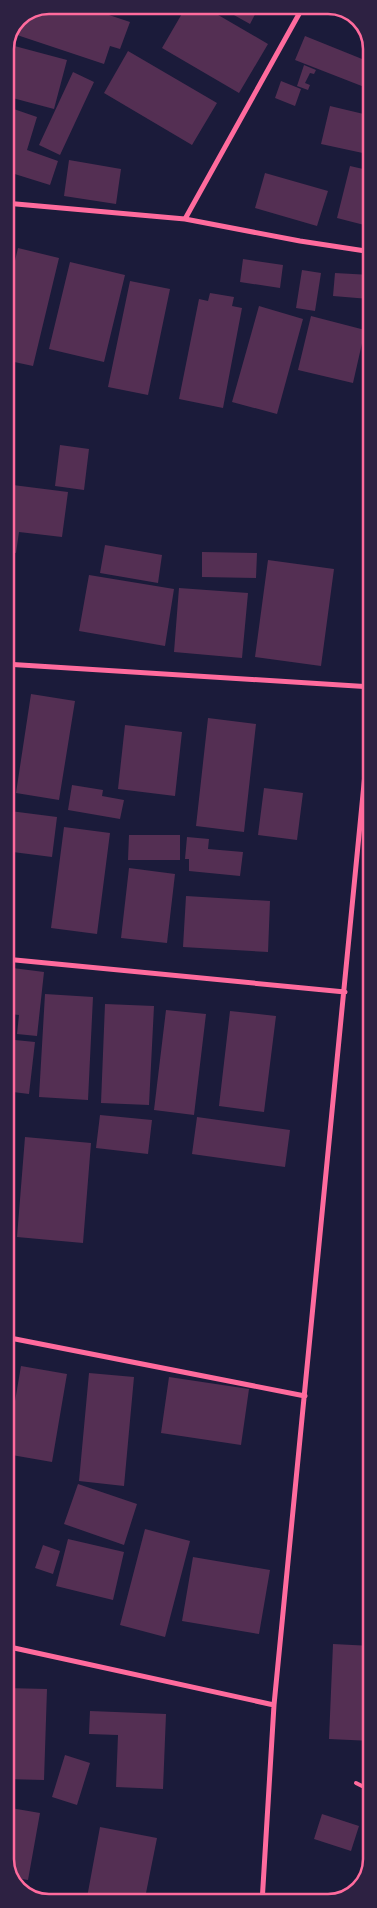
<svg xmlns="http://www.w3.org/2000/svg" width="377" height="1908" font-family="'DejaVu Sans',sans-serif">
<rect width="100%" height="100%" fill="#1b1b3a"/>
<path fill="#542f53" d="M49 5H79L130 22 120 49 110 46 104 64 11 33 18 18Z
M110 5H139L136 15Z
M187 5H201L268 44 239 93 162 48Z
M216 5H260L250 24Z
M337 7 359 18 365 30 334 12Z
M305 36 372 63V90L295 60Z
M7 44 67 60 54 109 5 96Z
M128 51 217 103 192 145 104 93Z
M304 65 316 70 314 74 310 73 305 83 310 85 308 90 297 86Z
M73 72 94 82 60 155 39 145Z
M281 81 301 89 295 106 275 98Z
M5 106 37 117 27 150 58 161 50 185 5 171Z
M330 106 372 116V155L321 144Z
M69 160 121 169 116 204 64 196Z
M350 166 372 171V227L337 218Z
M265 173 328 191 317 226 255 208Z
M18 248 59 258 33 366 5 360V281L10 282Z
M243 259 283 265 280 288 240 282Z
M70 262 125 275 104 362 49 349Z
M302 270 321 273 315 311 296 308Z
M335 273 371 275 369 299 333 296Z
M130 281 170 289 148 395 108 387Z
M210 293 234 297 232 306 242 308 223 408 179 399 199 299 208 301Z
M259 306 303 319 277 414 232 402Z
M311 316 365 330 353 383 298 370Z
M60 445 89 449 84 490 55 486Z
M5 484 68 492 62 537 19 532 16 553 5 552Z
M105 545 162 555 158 583 100 573Z
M202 552 257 553 256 578 202 577Z
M268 560 334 569 321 666 255 657Z
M89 575 174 589 165 646 79 631Z
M179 588 248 593 242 658 174 652Z
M31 694 75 701 59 800 16 793Z
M208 718 256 724 244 832 196 826Z
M125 725 182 732 175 796 118 789Z
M72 785 103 790 102 796 124 800 120 819 68 810Z
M264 788 303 793 297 840 258 835Z
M10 811 57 817 52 857 5 851Z
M64 827 110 833 97 934 51 928Z
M129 835H180V860H128Z
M187 837 209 839 208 849 243 852 240 876 189 871V859H185Z
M129 868 175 874 167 943 121 938Z
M186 896 270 901 268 952 183 947Z
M5 967 44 972 37 1036 17 1034 19 1015 10 1014 8 1033H5Z
M45 994 93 997 88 1100 39 1097Z
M105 1004 154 1006 149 1105 101 1103Z
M166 1010 206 1014 194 1115 154 1110Z
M230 1011 276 1016 264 1112 219 1106Z
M5 1039 35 1042 29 1094 5 1091Z
M100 1115 152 1120 148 1154 96 1148Z
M197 1117 290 1130 285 1167 192 1154Z
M25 1137 91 1143 83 1243 17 1237Z
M21 1366 67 1374 52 1462 6 1454Z
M89 1373 134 1377 124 1486 79 1481Z
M169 1377 249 1389 241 1445 161 1433Z
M78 1484 137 1504 124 1545 64 1524Z
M145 1529 190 1541 165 1637 120 1625Z
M68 1539 124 1552 113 1600 56 1586Z
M43 1545 60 1551 53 1574 35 1568Z
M193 1557 270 1570 259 1634 182 1621Z
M333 1644 372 1646V1741L329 1739Z
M5 1688 47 1689 44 1780 5 1779Z
M90 1711 166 1714 163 1789 116 1787 118 1735 89 1734Z
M65 1755 90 1763 77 1805 52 1797Z
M5 1807 40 1813 28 1880 11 1877 5 1865Z
M322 1814 359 1826 351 1851 314 1839Z
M100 1827 157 1838 144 1903H86Z"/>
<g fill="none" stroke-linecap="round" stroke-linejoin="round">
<path stroke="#ff6b9d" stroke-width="4" d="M356 1783 372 1791"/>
<path stroke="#ff6b9d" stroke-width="5" d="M5 203 185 219 300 241 372 252
M185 219 304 5
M5 664 372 687
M5 959 345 992
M5 1337 305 1396
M5 1646 274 1705 262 1903
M274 1705 372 702"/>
</g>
<path d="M0 0H377V1908H0ZM49 14H328A35 35 0 0 1 363 49V1859A35 35 0 0 1 328 1894H49A35 35 0 0 1 14 1859V49A35 35 0 0 1 49 14Z" fill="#2d2142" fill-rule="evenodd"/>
<path fill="none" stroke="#ff6b9d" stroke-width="2.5" d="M49 14H328A35 35 0 0 1 363 49V1859A35 35 0 0 1 328 1894H49A35 35 0 0 1 14 1859V49A35 35 0 0 1 49 14Z"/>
</svg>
